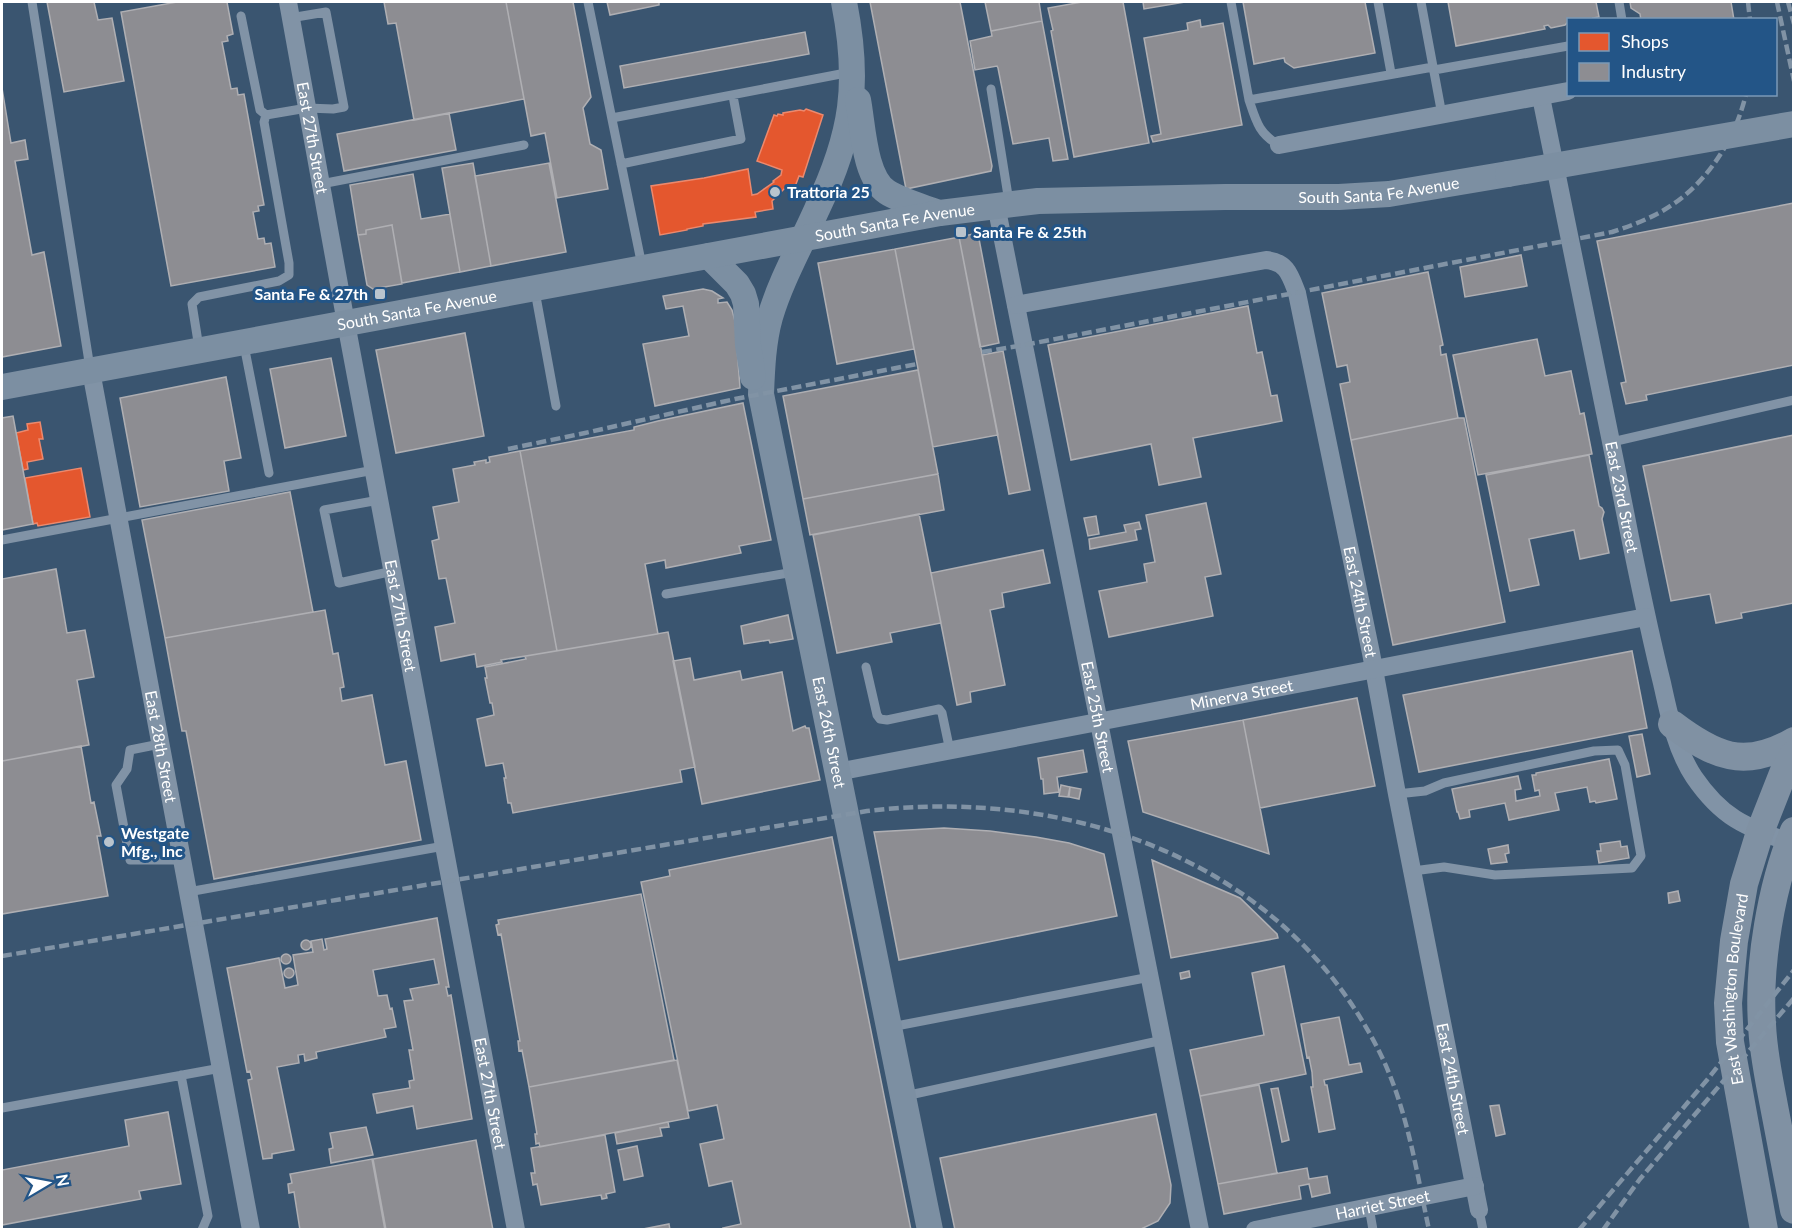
<svg xmlns="http://www.w3.org/2000/svg" width="1795" height="1231" font-family="Lato,sans-serif">
<rect width="100%" height="100%" fill="#3a5570"/>
<path fill="#e4572e" stroke="#ec896d" stroke-width="1.5" d="M806 109 823 115 803 177 799 176 793 192 784 189 772 201 773 209 755 212 756 217 703 224V226L687 229V230L660 235 651 186 704 178 748 169 752 195 757 194 774 182 773 181 781 175 782 170 757 161 774 115 777 116 778 114 783 115V113L800 110 804 111Z
M40 422 43 439H39L43 459 27 462 28 469 23 470 16 433 28 430 27 424Z
M81 468 90 517 38 526 37 523 33 524 25 478Z"/>
<path fill="#8d8d92" stroke="#afafb3" stroke-width="1.5" d="M47 2H94L98 20 112 18 124 81 64 92Z
M177 2H227L233 34 227 36 228 41 222 42 231 89 237 88 238 95 244 94 264 205 258 206 259 211 253 212 258 239 264 238 265 244 271 243 275 267 171 286 121 12Z
M384 2H506L524 99 414 120 396 23 388 24Z
M506 2H573L591 97 583 108 590 144 601 150 608 189 557 198 545 133 531 136Z
M607 2H659V5L610 15Z
M870 2H960L992 166 991 171 906 189Z
M985 2H1039L1042 21 991 31Z
M1082 2H1123L1149 143 1074 157 1051 31 1053 30 1048 8Z
M1143 2H1185L1144 9Z
M1243 2H1365L1375 53 1294 68 1285 62 1284 58 1254 64Z
M1448 2H1596L1599 17 1593 18 1594 20H1568V22L1565 25 1551 28 1548 25 1544 26 1545 29 1456 46Z
M1630 2H1731L1734 20H1641L1640 14 1631 8Z
M1200 20 1201 27 1223 23 1242 125 1153 142 1151 136 1161 134 1144 38 1188 30 1187 23Z
M1042 21 1068 159 1053 161 1049 138 1013 144 998 68 997 66 975 70 970 41 992 36 991 31Z
M805 32 809 54 624 88 620 66Z
M2 88 11 143 25 140 28 159 15 161 32 255 44 252 61 346 2 357Z
M449 113 456 150 344 171 337 134Z
M473 163 491 266 460 272 442 168Z
M549 163 566 252 491 266 475 176Z
M413 174 421 219 450 214 460 272 402 283 392 225 366 230V234L358 235 350 185Z
M1794 203V365L1646 395 1647 400 1626 404 1621 383 1626 382 1597 241Z
M392 225 402 284 373 289 367 285 358 235 366 234V230Z
M973 234 979 239 999 343 980 347 959 237Z
M959 237 998 435 933 447 895 249Z
M895 249 914 349 837 364 818 263Z
M1521 255 1527 286 1465 297 1460 267Z
M1428 272 1443 345 1440 346 1441 355 1446 354 1458 418 1351 440 1340 384 1350 382 1347 365 1337 367 1322 293Z
M703 289 712 291 723 298 718 299V303L727 302 732 310 735 321 740 388 655 406 643 344 689 336 683 306 666 309 663 296Z
M1248 306 1257 353 1262 352 1271 396 1277 395 1282 421 1193 438 1201 477 1159 485 1151 444 1071 460 1048 345Z
M465 333 484 436 396 453 376 350Z
M1537 339 1545 376 1571 371 1580 414 1584 413 1592 454 1478 475 1453 355Z
M1003 351 1030 490 1009 494 982 355Z
M331 358 346 436 285 448 270 369Z
M918 370 938 474 803 499 783 396Z
M226 377 241 458 224 461 229 491 140 507 120 398Z
M743 403 771 540 739 546 741 553 666 568 665 560 645 564 658 634 557 651 520 451 634 430V427L658 421Z
M13 416 33 524 2 530V418Z
M1458 418H1464L1505 622 1393 645 1351 440Z
M1794 435V603L1741 613 1742 618 1716 623 1710 594 1671 601 1643 466Z
M520 451 557 651 501 660 502 662 477 667 475 654 441 661 435 627 455 623 446 578 439 579 432 541 439 539 433 507 459 502 453 469 475 465 474 462 486 460V463L490 462 489 457Z
M1589 455 1599 506 1602 508 1604 512 1602 519 1609 553 1580 559 1574 530 1529 539 1539 585 1510 591 1486 475Z
M938 474 944 510 810 535 803 499Z
M290 492 313 612 165 638 142 520Z
M1206 503 1221 574 1205 577 1213 616 1109 637 1099 591 1147 582 1144 564 1155 562 1146 515Z
M919 514 941 623 890 633 892 642 837 653 813 535Z
M1096 516 1099 534 1088 536 1084 518Z
M1139 522 1141 529 1135 530 1137 540 1090 549 1089 539 1126 532 1124 525Z
M1043 550 1050 583 1002 593 1004 607 990 610 1005 685 970 692 971 702 957 705 931 573Z
M56 569 67 633 85 630 94 677 77 680 89 745 2 761V579Z
M325 610 333 654 338 653 344 687 340 688 342 701 372 695 385 765 406 761 421 840 214 879 186 731H182L165 638Z
M788 615 793 639 770 643 769 640 744 644 741 626Z
M668 632 695 767 680 770 682 782 513 813 511 803H508L504 778H506L503 763 486 766 477 719 494 715 492 703H490L485 678H487L485 667 526 659 525 656Z
M1632 651 1647 728 1419 772 1403 695Z
M690 658 694 680 740 671 742 680 782 672 793 731 805 726 806 728H809L820 780 702 804 673 661Z
M1357 698 1375 786 1260 808 1243 720Z
M1243 720 1260 808 1269 854 1143 812 1128 741Z
M1642 734 1650 774 1637 777 1629 736Z
M81 746 91 803 94 802 101 836H97L108 896 2 914V761Z
M1083 750 1087 772 1057 777 1059 792 1044 794 1043 779H1041L1038 758Z
M1609 759 1617 799 1596 803 1595 801 1590 802 1587 787 1555 793 1559 810 1509 820 1505 803 1469 810 1470 817 1460 819 1458 812H1457L1452 789 1518 776 1521 789 1515 790 1516 801 1540 796 1539 790 1535 791 1532 775H1536V773Z
M1061 785 1070 787 1068 797 1059 796Z
M1070 787 1081 789 1079 799 1069 797Z
M944 828 990 831 1036 837 1069 843 1104 854 1117 916 899 960 874 832Z
M832 837 911 1230H724L723 1228 741 1224 732 1181 709 1186 700 1144 724 1139 717 1105 688 1111 641 882 670 876 669 870Z
M1620 841 1621 847 1627 846 1629 858 1599 863 1597 851H1601L1600 844Z
M1508 845 1509 853 1505 854 1507 862 1491 864 1488 849Z
M1152 860 1240 898 1277 934 1278 938 1171 958Z
M1678 891 1680 901 1669 903 1668 893Z
M641 894 674 1060 529 1087 522 1050 519 1051 518 1041H520L501 934 498 935 496 925 499 924 498 920Z
M437 918 449 987H446L448 996 451 995 472 1119 417 1129 413 1106 377 1113 373 1094 410 1088 409 1081 414 1080 409 1050H413L404 1001 413 1000 410 989 439 984 434 959 373 970 378 996 387 995 390 1009 392 1008 396 1027 384 1029 386 1037 316 1052 317 1058 305 1061 304 1054 298 1055 299 1063 277 1067 294 1150 272 1154V1158L263 1159 248 1080 252 1079 250 1071 247 1072 227 968 279 958 285 988 298 985 293 955 313 952 311 941 322 939 324 950 327 949 325 939Z
M301 945a5 5 0 1 1 10 0a5 5 0 1 1-10 0Z
M281 959a5 5 0 1 1 10 0a5 5 0 1 1-10 0Z
M1284 966 1306 1074 1200 1096 1190 1050 1264 1035 1252 973Z
M284 973a5 5 0 1 1 10 0a5 5 0 1 1-10 0Z
M1189 971 1190 977 1181 979 1180 973Z
M1339 1017 1349 1065 1360 1063 1362 1072 1324 1080 1325 1085H1327L1335 1129 1319 1132 1311 1087H1313L1312 1072 1309 1057 1307 1058 1301 1024Z
M677 1060 689 1118 540 1147 539 1143 536 1144 535 1134H537L529 1087Z
M1259 1085 1277 1173 1218 1184 1200 1096Z
M1278 1088 1289 1140 1282 1142 1271 1089Z
M1499 1105 1505 1134 1496 1136 1490 1106Z
M168 1112 181 1184 139 1191 141 1199 2 1225V1170L129 1146 125 1120Z
M1156 1114 1171 1185 1170 1203 1158 1221 1139 1230H955L940 1158Z
M668 1122 669 1127 660 1128 662 1136 617 1144 615 1133Z
M366 1127 373 1155 331 1163 329 1149 333 1148 330 1133Z
M605 1135 615 1192 606 1194 607 1198 602 1199 601 1195 541 1205 537 1184 533 1185 531 1173H535L531 1148Z
M476 1140 493 1230H386L373 1159Z
M637 1146 643 1176 624 1180 618 1150Z
M372 1159 385 1230H300L294 1192 289 1193 288 1184 292 1183 290 1174Z
M1307 1168 1309 1179 1327 1176 1330 1193 1312 1197 1309 1184 1299 1186 1301 1199 1224 1214 1218 1184Z
M669 1224 670 1230H638Z"/>
<g fill="none" stroke-linecap="round" stroke-linejoin="round">
<path stroke="#8193a6" stroke-width="9" d="M32 2 90 368
M588 2 642 266
M1231 2 1249 100 1433 67
M1378 2 1391 73
M1421 2 1442 115
M1619 2 1622 20
M241 16 260 110 266 115
M1434 70 1568 46
M991 89 1009 202
M1249 100C1256 121 1259 134 1279 145
M612 118 851 72
M621 164 741 139 733 96
M321 184 524 145
M535 291 556 406
M244 345 269 473
M199 348 192 304 199 297 279 281 289 275V263L264 122 266 115 307 108 333 109 344 107 326 12 290 18
M1612 442 1794 400
M379 500 324 510 339 583 393 571
M2 540 374 470
M666 594 794 572
M866 667 877 715 880 719 887 720 939 709 942 713 950 751
M160 744 130 750 127 769 116 785 130 860H182
M1397 794 1425 791 1444 783 1594 751 1618 750 1625 765 1641 856 1632 868 1495 875 1444 867 1413 871
M188 892 444 846
M891 1027 1150 977
M181 1075 208 1216 202 1230
M905 1096 1163 1040
M2 1108 221 1068
M1369 1207 1373 1230
M1479 1210 1483 1230"/>
<g stroke="#8193a6" stroke-width="18">
<path id="s1" d="M288 2 346 323 516 1230"/>
<path id="s2" d="M1541 97C1571 243 1601 390 1630 537 1640 586 1650 635 1662 683 1669 715 1676 750 1694 777 1722 818 1744 826 1789 842"/>
<path d="M1279 145 1568 91"/>
<path id="s3" d="M996 205 1200 1230"/>
<path id="s4" d="M1016 305 1266 260C1287 262 1290 275 1297 293L1371 653 1397 794 1479 1210"/>
<path id="s5" d="M91 371 251 1230"/>
<path id="s6" d="M837 772 1646 617"/>
<path id="s7" d="M1255 1230 1475 1186"/>
</g>
<g stroke="#7c8fa2" stroke-width="26">
<path id="s8" d="M844 2C860 83 853 134 817 209 801 245 781 280 770 317 763 342 762 369 761 394L930 1230"/>
<path d="M858 100C863 126 864 177 887 192 901 201 923 207 939 213"/>
<path d="M709 256 737 284 743 294 746 304 748 345 753 377"/>
<path id="s9" d="M2 387 940 213 1038 201 1225 197H1339L1389 194 1508 174"/>
</g>
<g stroke="#8091a3" stroke-width="28">
<path d="M1672 724C1714 756 1744 770 1794 741"/>
<path d="M1794 831C1771 886 1758 965 1762 1024 1763 1052 1769 1079 1774 1106 1781 1141 1787 1175 1794 1210"/>
<path id="s10" d="M1764 1230 1730 1042 1728 1003 1734 941 1744 884 1760 832 1784 771 1794 754"/>
</g>
<path stroke="#8193a5" stroke-width="4.5" stroke-dasharray="10 4.5" stroke-linecap="butt" d="M1748 2 1750 20
M1777 2 1794 81
M1788 2 1794 24
M982 352 1024 345 1612 232C1630 226 1647 220 1664 210 1705 186 1735 141 1746 94
M508 449 585 433 735 399 917 364
M2 956 867 811C1070 787 1282 859 1379 1051 1407 1107 1416 1169 1429 1230
M1579 1230 1707 1080 1794 970
M1603 1230 1640 1179 1794 998"/>
<path stroke="#7c8fa2" stroke-width="26" d="M1508 174 1794 124"/>
</g>
<g fill="#bac4cd" stroke="#235587" stroke-width="2">
<circle cx="775" cy="192" r="6"/>
<rect x="955" y="226" width="12" height="12" rx="3"/>
<rect x="374" y="288" width="12" height="12" rx="3"/>
<circle cx="109" cy="842" r="6"/>
</g>
<g text-anchor="middle" stroke-width="6" stroke-linejoin="round" paint-order="stroke">
<g font-size="16" fill="#fff" stroke="#235587">
<text dy="6" stroke="none"><textPath href="#s1" startOffset="138">East 27th Street</textPath></text>
<text dy="6" stroke="none"><textPath href="#s9" startOffset="1394">South Santa Fe Avenue</textPath></text>
<text dy="6" stroke="none"><textPath href="#s9" startOffset="908">South Santa Fe Avenue</textPath></text>
<text dy="6" stroke="none"><textPath href="#s9" startOffset="422">South Santa Fe Avenue</textPath></text>
<text dy="6" stroke="none"><textPath href="#s2" startOffset="408">East 23rd Street</textPath></text>
<text dy="6" stroke="none"><textPath href="#s4" startOffset="618">East 24th Street</textPath></text>
<text dy="6" stroke="none"><textPath href="#s1" startOffset="624">East 27th Street</textPath></text>
<text dy="6" stroke="none"><textPath href="#s6" startOffset="412">Minerva Street</textPath></text>
<text dy="6" stroke="none"><textPath href="#s3" startOffset="522">East 25th Street</textPath></text>
<text dy="6" stroke="none"><textPath href="#s8" startOffset="754">East 26th Street</textPath></text>
<text dy="6" stroke="none"><textPath href="#s5" startOffset="382">East 28th Street</textPath></text>
<text dy="6" stroke="none"><textPath href="#s10" startOffset="244">East Washington Boulevard</textPath></text>
<text dy="6" stroke="none"><textPath href="#s4" startOffset="1104">East 24th Street</textPath></text>
<text dy="6" stroke="none"><textPath href="#s1" startOffset="1110">East 27th Street</textPath></text>
<text dy="6" stroke="none"><textPath href="#s7" startOffset="130">Harriet Street</textPath></text>
</g>
<g font-size="16" font-weight="bold" fill="#fff" stroke="#235587" text-anchor="start">
<text x="787" y="198">Trattoria 25</text>
<text x="973" y="238">Santa Fe &amp; 25th</text>
<text x="368" y="300" text-anchor="end">Santa Fe &amp; 27th</text>
<text x="121" y="839">Westgate<tspan x="121" dy="18">Mfg., Inc</tspan></text>
</g>
</g>
<rect width="1795" height="1231" fill="none" stroke="#ffffff" stroke-width="6"/>
<rect x="1567" y="18" width="210" height="78" fill="#235587" stroke="#7b99b7" stroke-width="1.5"/>
<rect x="1579" y="33" width="30" height="18" fill="#e4572e" stroke="#7b99b7" stroke-width="1.5"/>
<text x="1621" y="48" font-size="18" fill="#ffffff">Shops</text>
<rect x="1579" y="63" width="30" height="18" fill="#8d8d92" stroke="#7b99b7" stroke-width="1.5"/>
<text x="1621" y="78" font-size="18" fill="#ffffff">Industry</text>
<g transform="translate(48 1183) rotate(80)" stroke="#235587" stroke-width="4.5" paint-order="stroke">
<path d="M0-4.5L10 22L0 15L-10 22Z" fill="#ffffff"/>
<text y="-9" font-size="16" font-weight="bold" text-anchor="middle" fill="#ffffff">N</text>
</g>
</svg>
